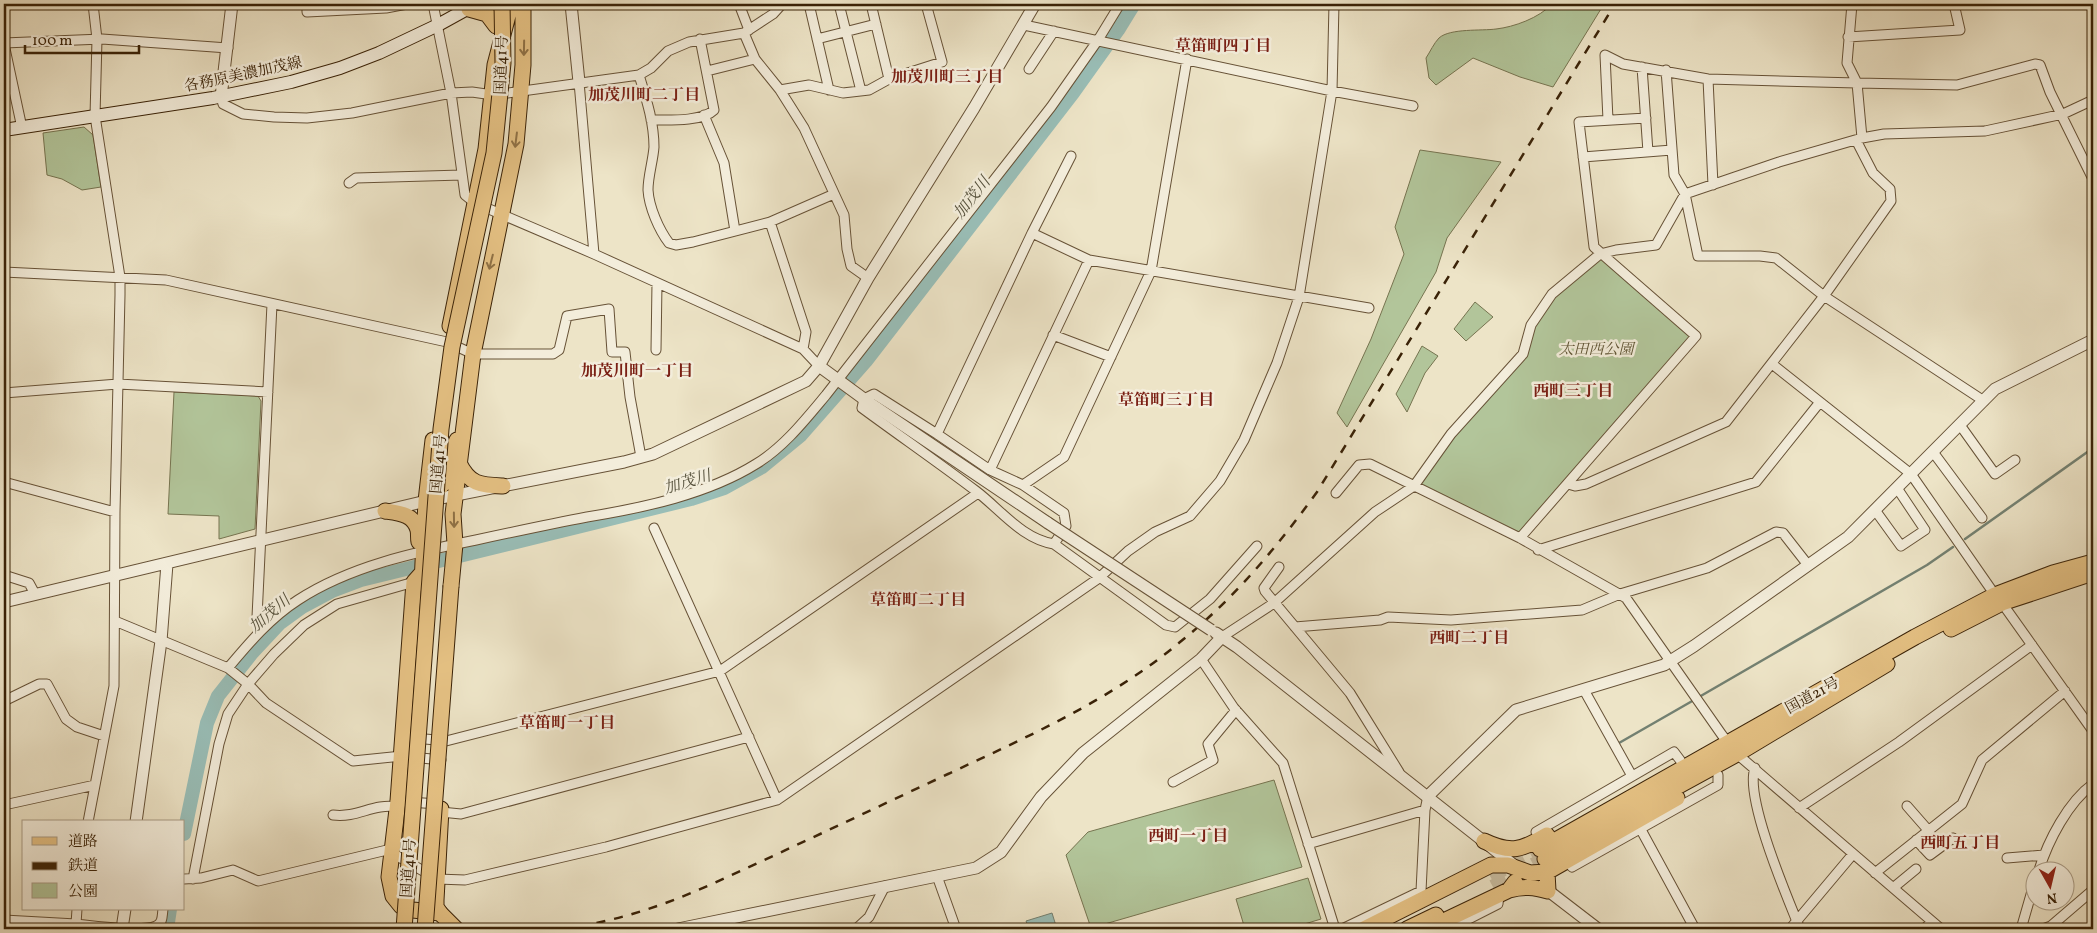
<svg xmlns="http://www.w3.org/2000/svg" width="2097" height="933" font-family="Vollkorn,'Noto Serif JP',serif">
<rect width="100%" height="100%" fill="#ede4c7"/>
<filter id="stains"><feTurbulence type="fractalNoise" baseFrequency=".004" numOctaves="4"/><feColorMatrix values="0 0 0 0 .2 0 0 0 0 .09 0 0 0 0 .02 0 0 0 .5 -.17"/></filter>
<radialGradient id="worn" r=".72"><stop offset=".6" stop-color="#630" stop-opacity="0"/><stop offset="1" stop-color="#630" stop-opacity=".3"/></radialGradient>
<path fill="#b2c59a" stroke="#767450" d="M1552 4H1604L1553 87 1520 77 1473 58 1436 85 1429 78 1426 58C1430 52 1434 43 1439 38 1450 28 1482 31 1496 29 1514 27 1539 18 1552 4Z
M84 127 93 135 101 187 82 190 62 179 47 175 43 133Z
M1420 150 1501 162 1447 238 1436 272 1347 427 1337 413 1371 339 1404 254 1395 227Z
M1600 254 1696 336 1520 538 1414 486 1451 434 1523 354 1531 325 1552 294Z
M1475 302 1493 317 1466 341 1454 329Z
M1422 346 1438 356 1425 373 1407 412 1396 394Z
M174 392 258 396 261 401 255 529 219 539V516L168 514Z
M1274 780 1302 867 1091 928 1066 855 1088 832Z
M1308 878 1321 919 1288 929H1245L1236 899Z"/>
<path fill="#99beb7" stroke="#738071" d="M1052 913 1057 929H1029L1026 921Z"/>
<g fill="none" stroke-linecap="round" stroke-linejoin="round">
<path stroke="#738071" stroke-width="2.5" d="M1965 539 2093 448
M1699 697 1927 565 1953 547
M1619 743 1694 700"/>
<path stroke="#99beb7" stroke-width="14" d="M184 834 207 723 218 696 252 653 280 623 302 607 332 591 361 580 691 499 724 488 762 467 801 435 866 361 1073 93 1118 30 1134 4
M167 929 170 909"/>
<path stroke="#c9bda1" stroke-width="15" stroke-dasharray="15 8" stroke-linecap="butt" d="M1490 876 1540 849
M1493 887 1545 859"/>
<g stroke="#675237" stroke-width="11">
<path id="minor" d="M307 4V12L386 8 407 4
M433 4 451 93 465 195 475 203 594 254 803 349 819 366
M739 4 749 30
M809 4 829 90
M839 4 861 91
M871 4 889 79
M1852 4 1847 63 1857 83 1862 138
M1024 25 1332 91 1413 106
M744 33 755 59 780 90 804 128 844 215 847 249 851 266 868 278
M1848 37 1960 30 1954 4
M817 39 876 24
M4 43 102 39 228 48
M4 44 22 128
M1642 67 1648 152
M1029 69 1054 31
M1666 70 1674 175 1685 194 1698 256H1760L1776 258 1824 296 1984 401
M707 71 755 59
M639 75C646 98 654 122 654 147 653 161 648 176 648 190 649 207 659 230 669 243L676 245 693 242 770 222 834 194
M1708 79 1713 185
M579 82 594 254
M780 90 809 85 843 93 869 90 889 79 942 62 926 4
M221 97 223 104 243 114 274 117 307 118 352 113 451 93 472 92 493 95 639 75 651 68 668 51 689 42 744 33 773 14 782 4
M704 115 724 163 735 231
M651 120C668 120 702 122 714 110L700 39
M1608 120 1605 55 1623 64 1708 79 1857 83 1957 85 2035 64 2040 65 2050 92 2093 179
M1583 157 1672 150
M349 183 356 178 462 175
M770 222 806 332 803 349
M1032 233 1089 260 1369 308
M4 272 166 280 447 342 473 354H553L559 350 567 316 609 309 612 352H625L630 397 641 457
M1053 335 1111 357
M656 350 657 283
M1772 364 1911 474 1995 595
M4 393 118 384 268 392
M1960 425 1995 474 2015 460
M937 434 1032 233 1071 156
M1933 452 1982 518
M990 470 1089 260
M4 482 115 512
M1568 484 1575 486 1586 484 1726 422 1824 296 1891 201 1890 189 1873 173 1856 140
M1023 485 1064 457 1151 271 1187 59
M1336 493 1359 465 1370 464 1520 538 1626 598 1722 735 1737 754 1941 929
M1875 510 1901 546 1925 530 1897 488
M654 528 777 800
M1520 538 1696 336 1594 247 1579 122 1646 118
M1054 544 1066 526 1064 513 1023 485 990 470 937 434 874 394 864 399 862 408C900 436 939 463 976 491 1001 510 1022 539 1054 544L1166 625 1175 627 1210 599 1257 546
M1538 550 1756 482 1820 402
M1279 567 1264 588 1265 591 1350 693 1399 772
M4 575 29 583 35 594
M2002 603 2093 731
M115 621 228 668 248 684 266 703 353 761 402 756 441 760
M1295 627 1380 620 1388 617 1451 620 1582 610 1620 594 1707 568 1776 532 1783 533 1808 565
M261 629 257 617 272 304
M1222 637 1274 603 1375 512 1414 486 1451 434 1523 354 1531 325 1552 294 1600 254 1616 250 1656 245 1685 194 1779 162 1862 138 1884 134 1985 131 2063 114 2093 100
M1201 659 1234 708 1283 763 1335 929
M228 668C249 643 270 618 298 600 350 566 416 552 476 540 513 532 550 524 587 517 643 508 708 494 756 464 784 447 805 420 826 395L1051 107 1098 40 1120 4
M1584 690 1632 776
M4 701 39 684H47L66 719 77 727 104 736
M415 738 446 741 720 671 978 493
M1755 768C1744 797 1788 899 1800 929
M1173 782 1213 760 1208 744 1236 710
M409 802 438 804
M4 805 95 785
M1907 806 1928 830
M1799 808 1899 742 2032 645
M441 812 461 814 749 737
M333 815C359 818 372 803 398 807
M88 822 114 686 115 512 120 295V277L95 116 97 39 93 4
M1640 828 1695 929
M1541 839 1536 832 1674 752 1680 760
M1916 840 1930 855 1953 838
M1308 844 1425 810
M2007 858 2044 855
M1566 860 1572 867 1718 785V775
M2039 870C2048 841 2068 802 2093 784
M1875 873 1962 804 1982 760 2065 691
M937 876 956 929
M184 879 201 878 233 870 258 881 387 850 437 879 465 880 606 847 777 800 1099 578 1128 551 1155 532 1190 516 1220 481 1244 440 1277 363 1299 297 1332 91 1334 4
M193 879 219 744 228 714 248 684 274 654 304 625 337 604 414 582
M1893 888 1916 869
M4 920 76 924 77 909
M76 924C91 926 143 932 156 926 163 923 162 916 163 909
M856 929 869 917 885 886
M1342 929 1421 891 1425 810 1428 796
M1449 929 1498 904 1499 895
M1790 929 1853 854
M1924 929 1932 922
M2021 929 2034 884
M2043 929 2051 926 2093 890"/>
</g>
<g stroke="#675237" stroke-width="13">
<path id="tertiary" d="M571 4 579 82
M221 97 232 4
M819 366 864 399 1048 523
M4 602 426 501 624 462 653 454 806 381 819 366 868 278 974 108 1035 4
M1216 633 1237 647 1515 866
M1428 796 1516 710 1664 665 1694 646 1848 537 1995 389 2093 340
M136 822 161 641 167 564
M1542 886 1598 929
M123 922 125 909
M678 929 937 876 976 868 1001 852 1041 797 1083 753 1201 659 1222 637"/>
</g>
<g stroke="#3a2207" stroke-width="14">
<path id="secondary" d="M4 130 213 98 291 82 340 68 379 53 438 25 476 4"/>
</g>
<g stroke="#3a2207" stroke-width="17">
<path id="primary" d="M440 913 456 929"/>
</g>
<g stroke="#3a2207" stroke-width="17">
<path id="trunk" d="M469 9 487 14 496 26
M450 326 486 149 495 65 511 4
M459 463C470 485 480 485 503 486
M431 497 445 482 447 463 457 440
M385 511C399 513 414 514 418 530 419 534 418 538 419 542
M422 573 414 582 398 801 389 877 393 896 401 906 413 910 440 913
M422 583 426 501 433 440
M451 586 455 544 453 514 473 354 516 144 523 65V4
M1951 629 2002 603 2093 573
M1484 841C1511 854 1522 850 1547 835
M1540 849 1915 637 1995 595 2053 573 2093 562
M1545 859 1737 754 1887 664
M1509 890C1524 886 1534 887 1548 891L1547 872 1677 798
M440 913 436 907V900L441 809
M1364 929 1491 865H1508L1530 873 1547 872
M1407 929 1436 915
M1427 929 1509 890 1515 882"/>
</g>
<use href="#minor" stroke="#f3eddb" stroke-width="9"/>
<use href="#tertiary" stroke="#f3eddb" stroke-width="11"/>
<use href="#secondary" stroke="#f3eddb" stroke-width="12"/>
<use href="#primary" stroke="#e6c284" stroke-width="15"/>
<use href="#trunk" stroke="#e6c284" stroke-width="15"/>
<path stroke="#3a2207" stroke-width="2.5" stroke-dasharray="9 9" stroke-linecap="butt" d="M561 929C615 922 663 906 712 884 791 848 869 811 948 774 1029 736 1111 700 1180 642 1234 599 1277 547 1317 492L1615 4"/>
<g stroke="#675237" stroke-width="13" stroke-linecap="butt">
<path id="tertiary-bridge" d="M1048 523 1211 630"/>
</g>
<g stroke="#3a2207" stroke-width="17" stroke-linecap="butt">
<path id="trunk-bridge" d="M404 929 441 429 452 347 494 153 503 63 502 4
M425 929 451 586"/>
</g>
<use href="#tertiary-bridge" stroke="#f3eddb" stroke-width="11"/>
<use href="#trunk-bridge" stroke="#e6c284" stroke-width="15"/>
</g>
<defs><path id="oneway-shaft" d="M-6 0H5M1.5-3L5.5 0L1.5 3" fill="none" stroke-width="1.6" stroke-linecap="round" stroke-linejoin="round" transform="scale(1.25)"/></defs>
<g stroke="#907246">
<use href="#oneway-shaft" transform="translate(524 48) rotate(91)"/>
<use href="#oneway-shaft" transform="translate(516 140) rotate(97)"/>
<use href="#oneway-shaft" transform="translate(491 262) rotate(104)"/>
<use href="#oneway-shaft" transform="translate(454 520) rotate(89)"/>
</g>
<g text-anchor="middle" stroke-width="5" stroke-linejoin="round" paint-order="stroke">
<g font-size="15" fill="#3a2207" stroke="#f3eddb">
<text transform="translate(501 65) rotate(-88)" y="5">国道41号</text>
<text transform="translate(243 74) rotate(-12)" y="5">各務原美濃加茂線</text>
<text transform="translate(438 464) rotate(-85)" y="5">国道41号</text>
<text transform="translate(1812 695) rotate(-29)" y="5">国道21号</text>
<text transform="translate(408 868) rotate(-86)" y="5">国道41号</text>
</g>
<g font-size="15" font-style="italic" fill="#5e5333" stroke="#f3eddb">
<text x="1596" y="354">太田西公園</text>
</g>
<g font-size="16" font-weight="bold" fill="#7a1f14" stroke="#f3eddb">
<text x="1223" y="51">草笛町四丁目</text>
<text x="947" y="82">加茂川町三丁目</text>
<text x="644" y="100">加茂川町二丁目</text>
<text x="637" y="376">加茂川町一丁目</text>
<text x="1573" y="396">西町三丁目</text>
<text x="1166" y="405">草笛町三丁目</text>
<text x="918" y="605">草笛町二丁目</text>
<text x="1469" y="643">西町二丁目</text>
<text x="567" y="728">草笛町一丁目</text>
<text x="1188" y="841">西町一丁目</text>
<text x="1960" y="848">西町五丁目</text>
</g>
<g font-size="16" font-style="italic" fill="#56513c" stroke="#f3eddb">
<text transform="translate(971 197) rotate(-52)" y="6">加茂川</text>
<text transform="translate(687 481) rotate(-17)" y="6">加茂川</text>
<text transform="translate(269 613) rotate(-41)" y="6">加茂川</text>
</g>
</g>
<rect width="2097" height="933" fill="none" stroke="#ede4c7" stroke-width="20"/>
<rect x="5" y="5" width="2087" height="923" fill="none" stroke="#3a2207" stroke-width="2.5"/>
<rect x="10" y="10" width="2077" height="913" fill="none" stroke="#3a2207"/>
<rect x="22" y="820" width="162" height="90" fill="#f3eddb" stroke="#a99c86"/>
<rect x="32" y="837" width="25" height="8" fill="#e6c284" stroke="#a99c86"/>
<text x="68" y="846" font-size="15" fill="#3a2207">道路</text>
<rect x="32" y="862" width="25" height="8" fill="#3a2207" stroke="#a99c86"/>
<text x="68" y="870" font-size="15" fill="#3a2207">鉄道</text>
<rect x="32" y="883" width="25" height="15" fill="#b2c59a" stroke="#a99c86"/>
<text x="68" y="896" font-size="15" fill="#3a2207">公園</text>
<g transform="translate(2050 886) rotate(172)"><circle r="24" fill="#f3eddb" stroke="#a99c86"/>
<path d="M0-4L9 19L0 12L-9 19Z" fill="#8f2418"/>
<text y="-8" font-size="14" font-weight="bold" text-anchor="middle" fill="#3a2207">N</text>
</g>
<path d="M25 45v8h114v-8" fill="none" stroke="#3a2207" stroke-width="2.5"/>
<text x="32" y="45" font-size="15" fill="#3a2207" stroke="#f3eddb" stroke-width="4" paint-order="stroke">100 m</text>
<rect width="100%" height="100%" filter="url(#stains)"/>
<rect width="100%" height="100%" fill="url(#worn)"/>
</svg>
